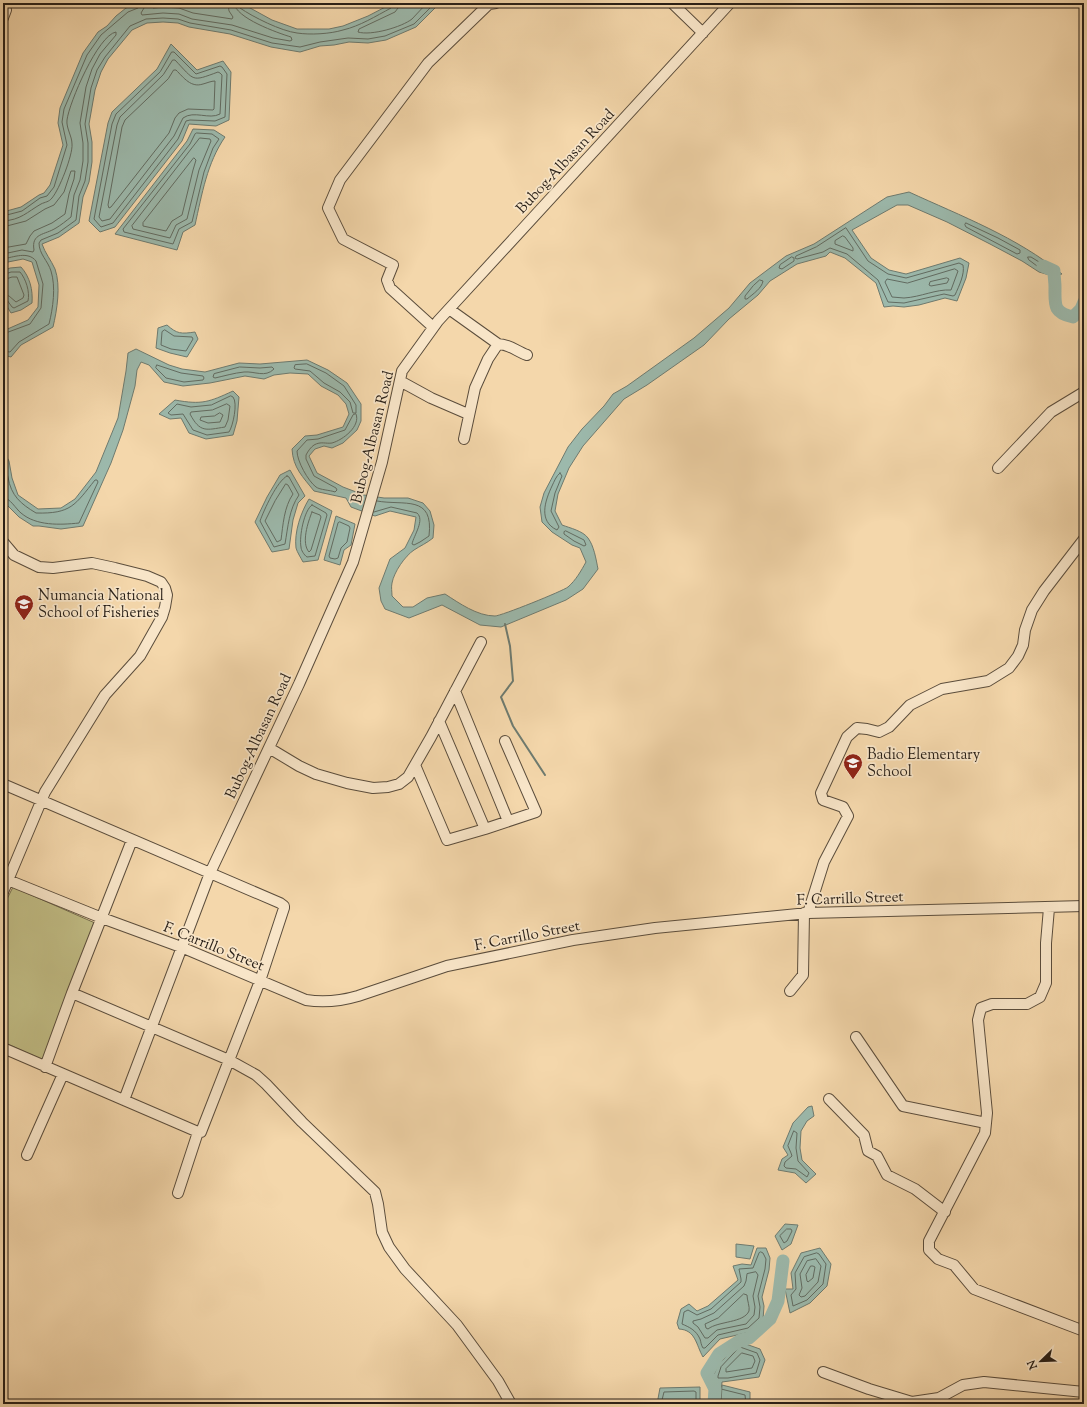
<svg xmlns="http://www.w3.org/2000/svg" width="1087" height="1407" font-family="'Sorts Mill Goudy',serif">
<rect width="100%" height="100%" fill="#f4d7ab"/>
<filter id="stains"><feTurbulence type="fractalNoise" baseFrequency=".005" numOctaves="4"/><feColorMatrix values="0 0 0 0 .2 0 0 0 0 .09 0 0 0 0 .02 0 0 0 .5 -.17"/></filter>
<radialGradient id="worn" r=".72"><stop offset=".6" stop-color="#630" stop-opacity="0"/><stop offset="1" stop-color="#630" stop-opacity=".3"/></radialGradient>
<path fill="#c1bd85" stroke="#746e4e" d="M13 887 95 923 43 1060 3 1042V907Z"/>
<path fill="#9cb9ac" stroke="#6e7b70" d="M141 3H241L272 20 297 29H329L343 26 368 16 393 3H440L416 27 386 40 368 43 349 42 334 45 320 46 300 52 271 47 230 34 189 27 178 23 163 22 147 23 132 30 108 59 101 72 95 90 89 124 92 142V162L89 182 83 197 79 223 59 237 42 244C45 253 51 260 55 269 61 286 57 310 53 327L21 345 11 357 3 355V331L28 320 38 307 39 285 32 262 23 259 3 263V212L21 207 39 195 44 193 50 185 63 145 58 123 60 108 83 53 98 32 107 26 116 16 126 8Z
M171 44 197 70 223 61 231 72 229 120 216 126 189 124 182 141 115 227 100 232 89 221 108 123 112 112 157 69Z
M193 129 214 130 225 137C207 163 202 194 195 225L183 232 177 250 115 234 187 141Z
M909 192C961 216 1017 237 1062 274L1053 276 1039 272 1022 261 990 244 947 222 908 205H897L852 230 871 258 889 270 906 274 960 258 969 263 966 278 957 301 945 298 919 305 904 307 893 306 884 307 876 283 845 258 830 252 826 256 797 264 770 281 758 295 729 319 704 345 647 385 624 399 583 446 569 468 558 494 555 511 562 525C570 528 583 531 588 538 594 546 596 559 598 569L583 589 566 600 501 627 480 625 442 605 409 618 385 609 381 601 379 588 390 559 405 548 414 530 416 517 390 511 375 516 351 507 346 498 314 491C303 477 293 468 292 449L305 436 317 435 343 427 349 414 346 404 338 395 321 386 308 374 290 373 274 375 264 379 245 376 210 383 183 386 164 382 149 365 141 362 137 370 135 386 123 430 111 463 83 526 61 529 39 526H33L19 517 7 505 3 498V450L9 461 12 478 18 495 38 509 61 508 75 499 96 472 118 418 126 371 128 353 136 349 169 365 182 369 205 372 239 363 260 364 307 360 328 370 347 383 361 404V421L357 430 343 443 332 448 324 446 315 449 309 456 317 473 343 487 364 495 384 498H408L423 503 430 511 434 525 433 538C427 543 420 546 414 550 405 556 394 572 392 583 391 587 392 592 392 596L403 607H413L427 598 445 594C459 603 477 616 495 616 501 616 563 591 568 587 576 580 581 571 586 562L580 548 572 545 552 532 542 522 540 507 544 493 568 447 582 429 604 406 613 394 627 386 694 338 729 308 750 283 786 256 814 244 887 197Z
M21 267C30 277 33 290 32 303L21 310 11 313 3 300V271L10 268Z
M167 325C177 334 181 334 195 332L198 339 187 357 170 353 156 348 158 328Z
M233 391 239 397 237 421 233 435 206 439 189 433 181 418 170 419 159 414 175 400C202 405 209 402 233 391Z
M290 470 305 496 298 503 293 520 289 549 272 552 255 522 267 497 280 475Z
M309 499 332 511 318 560 303 562C301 558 297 552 296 548 294 532 301 512 309 499Z
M336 516 355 524 351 545 344 550 340 565 324 560Z
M812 1106 814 1116 807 1121 801 1131 800 1148 802 1160 816 1174 806 1183 795 1173 778 1170 782 1159 788 1155 783 1147 793 1123 808 1107Z
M785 1224 798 1225 791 1244 782 1250 775 1236Z
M736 1244 754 1246 750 1259 736 1257Z
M757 1248H766L770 1258 769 1270 762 1297 764 1306 763 1320 750 1332 720 1339 703 1357C696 1345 696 1330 679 1329L677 1323 681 1309 689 1304 697 1311 708 1306 738 1280 733 1266 742 1264 751 1265Z
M820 1248 831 1264 827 1286 810 1303 790 1313 785 1289H793L791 1273 801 1253Z
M740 1342 760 1349 765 1360 759 1377 722 1382 720 1404H709L711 1381 718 1365Z
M722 1385 750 1392V1404H739L738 1403V1404H721Z
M700 1387V1404H657L660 1388Z"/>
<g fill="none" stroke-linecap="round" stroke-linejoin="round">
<path stroke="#626c62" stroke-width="1" d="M145 3 144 8 141 13 142 15 163 13 179 14 192 19 232 25 273 38 290 41 292 40 291 37C278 33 235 18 234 3
M151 3V6L153 8 164 7 179 8 193 13 232 19 233 17 229 11 228 3
M239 3 240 8C253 17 281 31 297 33 310 35 330 34 343 30 360 26 376 16 391 8L393 6 394 3
M399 3 398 8 395 12 359 29 358 32C371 36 402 27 412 19 417 14 422 8 427 3
M172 52H174L196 74 220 66 222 67 227 74 225 117 215 121 190 120 186 121 178 139 113 223 101 227 94 219 112 124 116 114 160 72Z
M173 60H175C195 81 191 82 218 72L220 73 222 75 220 114C209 120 194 110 183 118L174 136 110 219 102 221 99 217 117 125 120 117 163 75Z
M174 70H176C184 78 191 88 203 84 207 83 211 81 215 81L214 109 213 110 188 109 179 113 175 118 169 133 111 207 109 208 108 205 122 127 125 120 168 79Z
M197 133 212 134 219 139 213 148 204 172 192 222 179 229 173 244 124 232 123 229 190 144 195 134Z
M200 138 210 139 211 141 199 170 187 219 176 225 170 238 133 229 132 226Z
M194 158 196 160 193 170 182 215 172 221 166 231 143 226V223Z
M3 216 22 211 40 198 47 196 54 187 67 145 62 122 64 109 87 55 101 35 128 12 138 8 140 3
M3 221C21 220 27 212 41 204 45 202 49 202 52 198 59 190 73 155 72 144 72 136 66 128 67 120 69 103 98 35 116 32V35L100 54 92 69 86 87 80 123 83 143V161L80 180 74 195 71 217C66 221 61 225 56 228 45 235 31 233 34 250L33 252 22 250 3 254
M966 223 998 238 1020 250V253L1017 254 966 227 965 225Z
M3 227 26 221 45 209 54 205 64 192 71 171H75L74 179 69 194 65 214 52 223 34 231 30 236 26 244 3 248
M846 228 868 261 888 274 906 278 959 263 963 265C965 274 959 286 955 295L953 296 944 294 904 303 888 302 878 280 847 254 830 248 823 252 797 259 795 258 796 256 816 247Z
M843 236 845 237 853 248V251L835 244V241Z
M792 257 794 258V261L782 269 779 268 780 265Z
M1028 257H1031L1044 265 1046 268 1041 269 1029 260Z
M3 259C14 257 28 251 36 261L43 284 41 308 30 324 3 334
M955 269 958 271 951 290C936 289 921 297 904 298 900 298 896 297 892 297L885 282 887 279 907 283Z
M3 275 11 272H20C26 279 30 292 28 301L14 308 12 307 7 300 3 299
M947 278 949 279 947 283 931 286 929 285 930 282Z
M3 280 12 277H17L24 295 23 298 16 302 9 296 3 294
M760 280 763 281C762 288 753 294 747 299H745V296L753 286Z
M165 330 174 336 192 337 193 339 186 351 171 349 161 345 162 332Z
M3 351 10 352 19 342 49 324C53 308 56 287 51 271 48 261 39 254 39 243L41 240 58 233 76 220 79 196 85 181 88 162V143L85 124 91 88 97 70 105 57 130 26 146 19 163 18 178 19 190 23 231 30 272 43 300 47 320 42 348 38 368 39 385 36 414 24 435 3
M307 364 326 373 344 386 356 405V413H353L350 402 340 392 324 383 310 371 295 369 294 368 295 365Z
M157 365 181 373 203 376 204 378 203 380 184 382 166 378 156 368Z
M240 367 260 368 272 367 274 369C265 378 255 371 244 372 234 373 224 376 215 378L213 377 214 374Z
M231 396 233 397C238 403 233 426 229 432L207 435 193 430 183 414 171 415 168 413 177 404 191 407 211 405Z
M227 404 230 406 228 420 225 427C206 430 200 433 190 414L191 412 212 410Z
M220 413 223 415 220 422 208 423 200 420 201 417 214 416Z
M356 414C361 426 343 440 332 443 326 444 321 441 314 445 311 447 308 451 306 455V459L314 476 336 488 337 490 335 492C330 490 320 490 316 487 308 481 297 461 297 451L307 440 318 439 345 430 353 415Z
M3 458C6 464 6 471 8 477 11 496 21 504 36 513 71 514 75 505 95 480H97L98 482 79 523C60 525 36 526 21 513 16 509 10 498 3 497
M560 473 562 476 555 493 551 511 559 527 557 530C538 521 545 501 552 486 554 482 556 476 560 473Z
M287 476 289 477 299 495C289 509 288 527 285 544L274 547 260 521C264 510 277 481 287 476Z
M286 484 288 485 293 494C284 507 283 525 281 540L277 542 265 521 275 501Z
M312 505 326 513 327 515 315 556 307 557C304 555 301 550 301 547 299 537 304 510 312 505Z
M312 512 320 515 321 517 311 550 309 552C301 543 308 522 312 512Z
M374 512 391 507 417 513C425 520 414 535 412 544L414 545 420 542 429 536C434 494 404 506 377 501
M340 522 349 526 350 528 347 542 341 548 338 558 335 559 330 558 329 556 338 523Z
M566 531 584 540 586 545 584 546 574 541 564 534V532Z
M794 1131 797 1133 796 1148 798 1161 809 1173 807 1177 796 1169 786 1168 784 1166 785 1162 792 1156 791 1153 788 1146Z
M787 1229H791L792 1231 787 1241 784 1243 780 1236Z
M761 1252 763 1253 766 1259 765 1269 758 1296 760 1307 759 1318 748 1328 718 1335 705 1348H703C701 1345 701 1342 700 1339 696 1330 689 1327 682 1324L684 1312 688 1310 697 1315 711 1309 741 1282V1279L739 1269 753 1268 759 1253Z
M817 1253 819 1254 826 1264 823 1284 807 1300 793 1306 791 1295 796 1289 795 1273 804 1257Z
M816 1259 821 1266 818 1282 805 1296 801 1297 799 1295 802 1288 800 1274 807 1261Z
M811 1266H813L815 1267 813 1278 808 1282 807 1281 806 1275Z
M756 1272 758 1275 753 1296 755 1307 754 1315 746 1324 717 1330 708 1338H705L698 1327 693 1323V1321L701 1319 714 1313 744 1286 746 1281 747 1274Z
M744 1294 747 1295C747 1300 750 1307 749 1311 744 1323 718 1321 708 1329L706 1328 705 1324 718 1318Z
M740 1347 757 1353 760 1360 756 1373 728 1378H718V1376L721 1367Z
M742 1353 753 1356 755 1361 752 1368 726 1372V1369Z
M661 1404 664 1392 694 1391 696 1392V1404
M713 1404 714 1387 716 1386 721 1389 745 1395 746 1404"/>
<path stroke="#6e7b70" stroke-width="2" d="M505 624 510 646 513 681 501 697 513 726 545 775"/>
<path stroke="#9cb9ac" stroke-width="13" d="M1043 266 1054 271C1054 277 1055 282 1055 287 1055 305 1053 313 1073 317L1081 309 1084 302
M714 1404 715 1389 707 1373 719 1354 741 1340 749 1338 770 1319 778 1301 783 1261"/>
<g stroke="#5b4d3c" stroke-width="12">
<path id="minor" d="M672 3 703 33
M3 5 6 10 3 18
M449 309 498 344
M433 327 390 288 387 280 393 265 343 239 328 208 340 180 428 63 489 4 496 3
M400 381 431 398 468 414
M464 439 475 388 488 359 498 344C509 344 516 351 527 355
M998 468 1051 412 1084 392
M3 542 14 555 39 567 53 568 92 563 115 568 147 576 161 582 165 588 167 595 165 607 162 617 140 656 105 695 45 792 3 892
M455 691 508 821
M439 721 485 829
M269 748 299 766 316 774 347 783 373 788 388 787 399 784 408 777 431 737 481 642
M415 765 447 840 485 829 536 812 505 741
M3 784 280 903 284 906V908L260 981 201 1132H198L3 1048
M3 878 102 918 181 947 306 1000C324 1003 341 1001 358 996L447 966 573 940 655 928 808 913 1084 906
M1049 908 1046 943V983L1040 997 1027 1004H992L981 1008 978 1020 987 1113 985 1133 929 1241V1250L938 1259 954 1265 974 1289 1084 1331
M808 913 824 862 848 816 843 807 823 800 821 793 847 737 857 728 867 729 879 732 889 727 910 705 942 689 988 681 1009 668 1018 656 1023 645 1025 630 1032 610 1044 591 1084 539
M790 991 803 975 804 913
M72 993 229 1060 256 1075 266 1084 302 1122 375 1192 378 1204 382 1232 389 1247 405 1269 457 1325 498 1381 511 1404
M856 1037 903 1106 986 1123
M45 1067 72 993 132 840
M829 1099 864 1135 868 1151 877 1156 887 1175 915 1189 945 1212
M124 1100 210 873 299 684 353 562 382 462 402 371 438 321 730 3
M27 1155 63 1074
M178 1193 198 1132
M823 1372 869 1389 912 1402 939 1398 963 1385 984 1382 1084 1392"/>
</g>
<use href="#minor" stroke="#f8e5c8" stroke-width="10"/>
</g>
<defs>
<g id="school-pin" transform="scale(1)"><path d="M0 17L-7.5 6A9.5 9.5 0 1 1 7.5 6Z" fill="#8f2418" stroke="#f8e5c8"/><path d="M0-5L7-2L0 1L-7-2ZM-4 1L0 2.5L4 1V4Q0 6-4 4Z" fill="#fff"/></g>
</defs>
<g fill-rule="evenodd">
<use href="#school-pin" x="24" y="604"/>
<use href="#school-pin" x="853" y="763"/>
</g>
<g text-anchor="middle" stroke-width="3.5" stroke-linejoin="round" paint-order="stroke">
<g font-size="15" fill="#281f17" stroke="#f8e5c8">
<text transform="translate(565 161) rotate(-47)" y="5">Bubog-Albasan Road</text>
<text transform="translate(372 437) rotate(-76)" y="5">Bubog-Albasan Road</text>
<text transform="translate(258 736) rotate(-65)" y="5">Bubog-Albasan Road</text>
<text transform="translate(850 898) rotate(-2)" y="5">F. Carrillo Street</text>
<text transform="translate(527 935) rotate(-11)" y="5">F. Carrillo Street</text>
<text transform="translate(214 946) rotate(22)" y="5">F. Carrillo Street</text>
</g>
<g font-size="15" fill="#281f17" stroke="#f8e5c8" text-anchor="start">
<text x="38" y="600">Numancia National<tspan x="38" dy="17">School of Fisheries</tspan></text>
<text x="867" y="759">Badio Elementary<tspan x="867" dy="17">School</tspan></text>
</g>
</g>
<rect width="1087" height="1407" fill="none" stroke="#f4d7ab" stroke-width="16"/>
<rect x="4" y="4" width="1079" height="1399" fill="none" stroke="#281f17" stroke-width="2"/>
<rect x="8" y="8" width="1071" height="1391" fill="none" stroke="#281f17"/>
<g transform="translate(1041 1361) rotate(247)" stroke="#f8e5c8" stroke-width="3" paint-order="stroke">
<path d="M0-3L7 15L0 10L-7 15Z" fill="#281f17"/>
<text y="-6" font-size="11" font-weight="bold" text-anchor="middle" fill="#281f17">N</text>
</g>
<rect width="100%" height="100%" filter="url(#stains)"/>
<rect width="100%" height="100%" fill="url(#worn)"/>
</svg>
